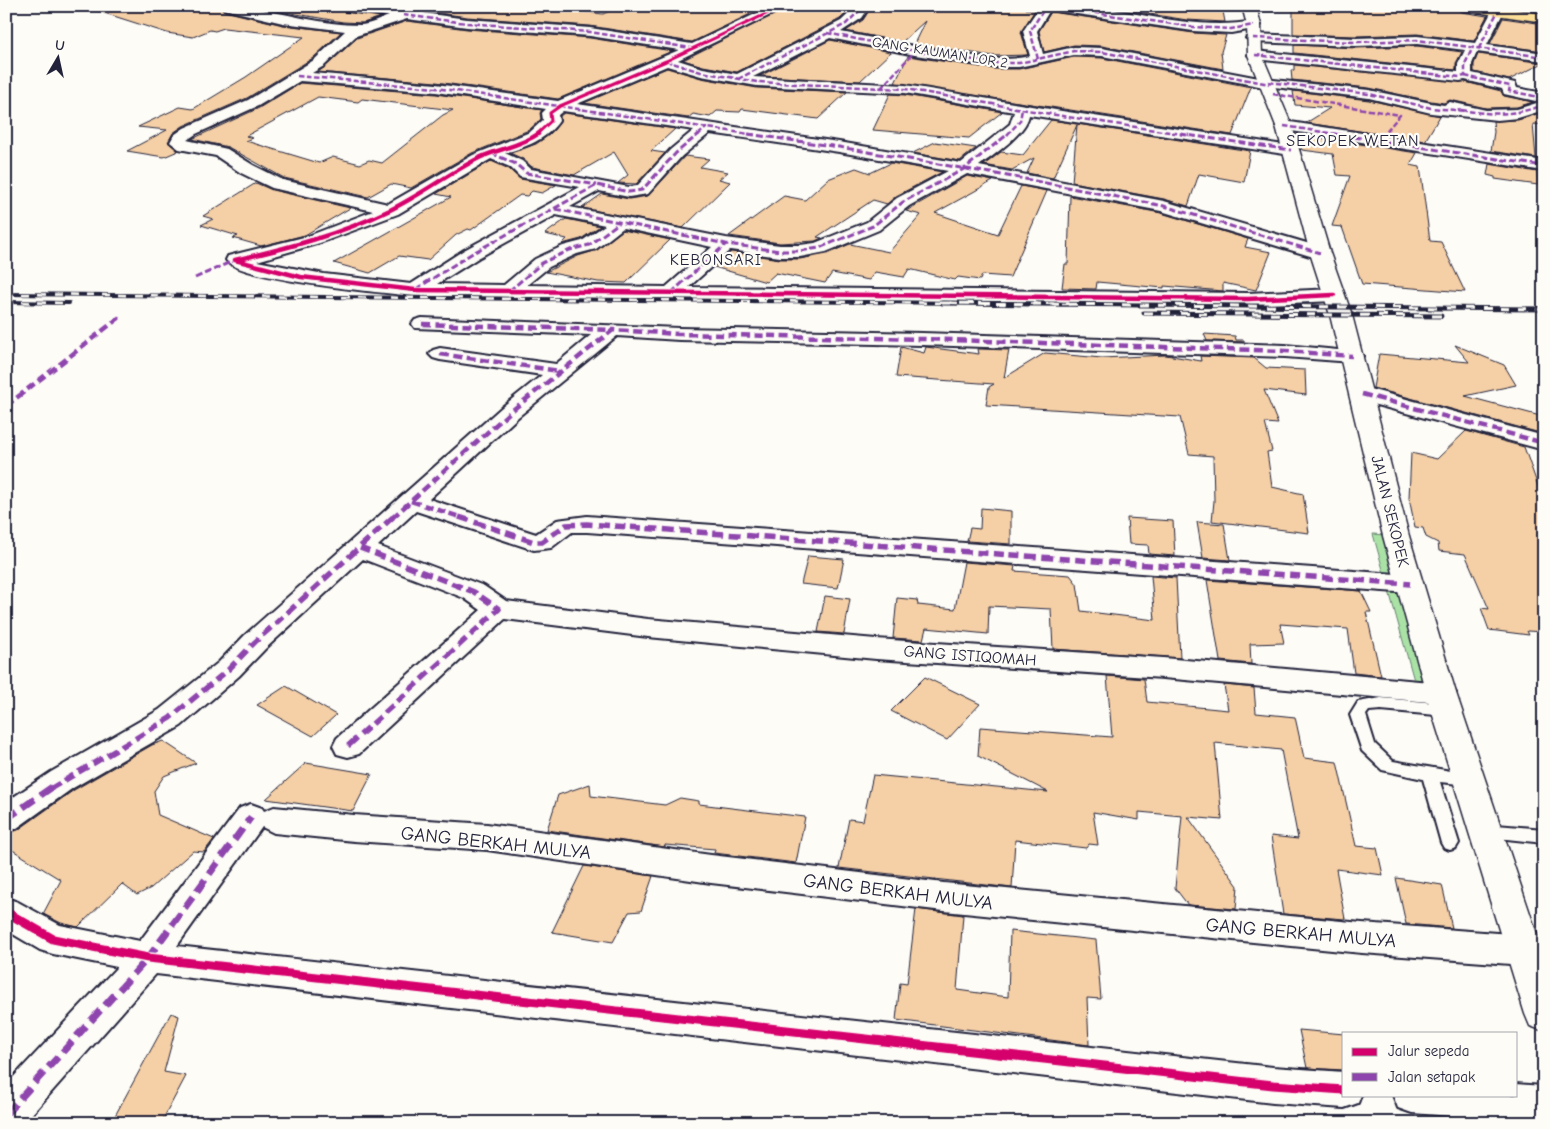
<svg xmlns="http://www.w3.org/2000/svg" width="1550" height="1129" font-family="'Comic Neue',sans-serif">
<rect width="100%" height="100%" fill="#fdfcf7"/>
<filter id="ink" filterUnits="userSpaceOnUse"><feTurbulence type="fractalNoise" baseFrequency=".02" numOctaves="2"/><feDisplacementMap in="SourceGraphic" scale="10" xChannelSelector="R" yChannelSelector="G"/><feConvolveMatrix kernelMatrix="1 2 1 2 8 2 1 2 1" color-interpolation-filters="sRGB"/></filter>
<g filter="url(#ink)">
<path fill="#aae2a6" stroke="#668270" d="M1373 534 1396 536 1441 693 1417 691Z"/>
<path fill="#f5cfa5" stroke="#22223b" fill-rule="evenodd" d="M99 6H220L224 11 283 25 341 32 313 58 247 98 183 126 173 133 168 142 178 151 164 157 127 151 167 130 138 127 180 107 193 109 246 77 304 37 224 28 215 31 210 30 193 37 167 33 98 11Z
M250 6H336L344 12 381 17 363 23 343 22Z
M440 6H537L603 14 621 6H767L692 42 590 26 467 17 432 12 438 10Z
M791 6H854L840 19 737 72 703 66 683 60Z
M872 6H1028L1025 9 1035 10 1021 32 1028 55 993 56 914 44 925 21 902 42 846 31 863 20Z
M1145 6H1222L1225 22 1187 20 1112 8 1126 9 1127 7 1144 8Z
M1293 6H1428L1455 8 1462 12 1487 16 1474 41 1417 34 1356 36 1293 34Z
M1051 12 1193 33 1226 35 1221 52 1223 69 1102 46 1074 45 1044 52 1039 31Z
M1503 18 1544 24V51L1490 44Z
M407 21 467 29 590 38 672 51 558 99 436 82 318 72 325 67 357 38Z
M830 40 891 52 860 81 760 76Z
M1294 45 1356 48 1417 46 1462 52 1456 63V70L1294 53Z
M1478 54 1543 63 1509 80 1474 72V64Z
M908 56 994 69H1019L1074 57 1102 58 1251 87 1232 135 895 83Z
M1294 65 1465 82 1501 91 1504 96 1533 102 1517 107 1486 108 1450 100 1444 103 1431 101 1369 88 1292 80 1291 70H1294Z
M667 68 701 78 757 88 847 92 818 119 742 109 740 112 717 111 710 117 693 114 688 118 584 103Z
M300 83 436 94 542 110 540 113 541 119 529 130 472 153 411 188 391 184 368 197 284 178 228 147 192 139 259 108ZM318 97 358 102 362 99 453 110 443 115 382 163 369 160 360 164 333 157 319 163 246 141 253 138 246 136Z
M1293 91 1369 100 1440 116 1425 141 1306 123 1330 108 1295 105Z
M890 94 905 95 1002 112 969 138 873 130Z
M1544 112V125L1533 124 1536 158 1491 151 1494 132 1493 121 1518 120Z
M564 113 675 129 651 151 665 153 636 184 618 183 628 175 614 152 574 175 532 167 523 159 510 153 536 144 549 135 560 122V116Z
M1051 120 1250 151 1244 182 1199 174 1188 206 1164 199 1072 182 1077 125 1053 178 1027 173 1034 158 1012 170 984 165 1001 152 1023 155Z
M1297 134 1417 153 1410 165 1420 167 1430 241 1441 242 1465 292 1362 284 1342 227 1332 226 1350 176 1337 175 1333 154 1302 150Z
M935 142 976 148 960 161 913 153Z
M685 156 709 159 700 167 728 172 719 179 730 182 683 228 582 208 602 194 629 199 648 196Z
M491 161 509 169 520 179 556 185 542 193 532 191 527 196 520 195 471 230 468 229 456 235 428 260 399 256 370 273 334 263 451 197 436 194Z
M891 163 942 172 896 196 887 204 873 200 817 237 822 238 815 241 780 243 729 236 784 196 805 200 828 179 856 168 870 173Z
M1489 164 1537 172 1538 185 1495 179V177L1487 175Z
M967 176 993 181 935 213 998 234 1021 186 1047 191 1010 277 982 275 980 280 958 277 955 280 909 269 904 277 875 272 869 280 832 273 825 283 776 273 766 282 714 267 731 252 780 259H800L827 254 850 244 889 252 921 215 906 211Z
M256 183 272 190 350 208 305 235 261 246 233 238 238 236 201 225 213 219 203 216Z
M1070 196 1161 213 1248 239 1245 247 1271 252 1256 290 1223 283V291L1164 286V288L1097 282 1096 289 1062 288 1065 264H1068Z
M566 219 600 226 581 239 562 244 567 239 545 234Z
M623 230 670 240 626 283 598 282 546 272 578 256 597 250Z
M1204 334 1235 336 1236 340H1244V342L1207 341Z
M1455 345 1504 365 1516 385 1465 396 1544 417V434L1373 388 1379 354 1469 362Z
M901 347 924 353 926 347 979 354 978 349 1009 350 1004 378 1045 353 1102 358 1166 355 1201 361 1200 356 1254 358 1266 368 1305 370 1306 395 1264 390 1278 424 1265 423 1272 451 1267 452 1272 487 1303 494 1309 533 1212 521 1214 501 1213 456 1189 454 1180 417 986 405 989 387 994 384 896 377Z
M1466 431 1524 447 1544 503V632L1527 631 1529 635 1489 630 1481 608 1489 609 1465 554 1439 551 1438 543 1426 537 1423 528 1415 527 1409 498 1411 453 1437 459Z
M981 508 1011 511V544L967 541 970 528 980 529Z
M1127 518 1173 521 1175 556 1149 554 1148 545 1129 544Z
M1197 522 1224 524 1230 560 1203 558Z
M808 556 844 559 838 588 801 584Z
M964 562 1015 566 1014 571 1070 575 1077 584 1081 611 1155 620 1151 576 1176 578 1180 658 1053 649 1051 609 989 606 988 634 926 628 923 640 893 638 897 598 917 600 918 605 955 609Z
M1207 580 1361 591 1371 612H1366L1381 676 1354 673 1348 629 1280 624 1284 643 1250 644 1251 664 1220 661Z
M825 596 850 599 844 634 818 632Z
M1107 676 1144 679 1147 702 1228 710 1224 685 1254 688 1256 713 1295 717 1304 758 1337 762 1356 846 1377 848 1383 875 1336 869 1345 919 1283 914 1271 836 1298 839 1281 750 1215 743 1222 820 1188 817 1238 886 1236 909 1188 905 1175 888 1182 816 1139 812V820L1093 812 1098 845 1089 844 1086 848 1015 840 1012 888 839 868 849 819 863 821 873 775 1048 792 978 756 980 727 1112 737Z
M925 677 980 704 947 740 891 711Z
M286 686 336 715 313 736 257 705Z
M163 741 196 763 164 776 154 791 158 815 214 839 204 852 193 851 151 888 137 895 122 884 78 927 61 923 43 914 61 880 6 846V834L18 830 74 790 152 745Z
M306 763 372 774 353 811 266 799Z
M590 784 591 796 665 805 680 798 699 801V804L805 817 796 863 714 853 715 849 665 845V847L547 830 558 795Z
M584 866 653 876 641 911 629 912 613 942 552 932Z
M1396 878 1442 885 1452 928 1406 924Z
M916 909 963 915 957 990 1008 997 1010 931 1096 940 1101 999 1087 998 1089 1045 896 1020 900 983 907 984Z
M171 1013 179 1016 164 1072 186 1076 161 1123H111Z
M1299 1030 1344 1034V1070L1307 1068Z"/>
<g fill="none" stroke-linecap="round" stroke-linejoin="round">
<g stroke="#22223b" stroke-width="4">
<path id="lane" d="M1381 698 1447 704 1453 706 1455 710 1453 714 1447 716 1381 710 1369 711 1366 715 1375 744 1393 761 1474 775 1476 779 1474 783 1468 785 1440 782 1459 843 1456 848 1450 850 1444 848 1441 843 1423 779 1382 770 1362 751 1350 715 1358 702Z
M1485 824 1544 829V843L1479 836 1476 831 1479 826Z"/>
</g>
<g stroke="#22223b" stroke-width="4">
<path id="street" d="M222 6C268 6 313 25 360 25 369 25 380 19 389 16L344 10 338 6H373L405 11 419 6H438L436 9 423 13 467 19 590 28 692 44 772 6H789L678 60 703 68 737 74 841 21 857 6H870L862 18 841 32C879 39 916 47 954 53 980 57 1005 62 1030 56L1023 31 1040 6C1051 6 1063 6 1074 6 1135 9 1193 32 1254 21L1261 25 1259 28 1231 33 1193 31 1050 10 1037 31 1043 54 1074 47 1102 48 1264 79 1369 90 1431 103 1444 105 1450 102 1486 110 1517 109 1540 102 1504 94 1502 89 1465 80 1460 81 1255 59 1248 55 1255 51 1458 72V64L1465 50 1417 44 1356 46 1253 42 1246 38 1253 34 1356 38 1417 36 1475 43 1492 11 1498 7 1504 11 1487 45 1544 53V61L1477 52 1472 64V73L1515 83 1517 88 1544 93V110L1518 118 1497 120 1431 113 1369 98 1274 87 1269 88 1102 56 1074 55 1019 67H994L915 55 830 38 753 77 905 85 1068 112 1297 147 1299 150 1297 153 1291 155 1029 115C1026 133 994 155 979 166L1164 201 1327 249 1329 253 1327 257 1320 259 1161 211 967 174 909 206 879 230 826 252 800 257H780L730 250 689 287 1248 293 1334 289 1341 291 1344 295 1341 299 1334 301 1248 305 415 296C385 293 239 280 226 260L228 256 308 236 373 211 272 188 241 173 216 156 179 149 170 142 174 135 184 128 248 100 314 60 345 31 283 23 224 9ZM407 19 467 27 590 36 679 50 558 101 436 84 312 73 324 66 356 36ZM667 66 701 76 757 86 905 93 1014 112 1010 124 961 163 839 142 577 104ZM300 81 436 92 546 109 542 113 543 120 530 132 473 155 388 204 283 180 253 165 227 149 187 140 196 134 258 106ZM563 111 694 130 670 150 637 186 629 187 531 169 522 161 505 153C526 147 546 140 559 121L558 115ZM710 133 839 152 948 171 897 198 867 222 815 243 800 245H780L726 238 570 207 599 191 629 197 648 194 682 156ZM491 159 510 167 520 177 580 187 464 250 411 284 324 274 257 261 320 243 398 214ZM556 215 605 225 582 241 563 246 535 259 504 285 437 284 478 258ZM623 228 712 247 666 287 527 285 549 267 577 254 596 249Z
M1284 121 1544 161V171L1279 129 1276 126 1279 123Z
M422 318 679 328 922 333 1285 345 1359 352 1363 356 1359 360 1352 362 1285 357 922 345 679 340 617 336 518 417 429 499 536 534 557 520 587 516 1410 575 1419 578 1423 584 1419 590 1410 593 587 532H572L551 548 534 550 416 511 378 546 484 586 506 601 648 619 876 639 1163 658 1441 683 1451 686 1456 693 1451 700 1441 703 1163 678 876 659 648 637 505 619 359 754 348 757 337 754 333 746 337 738 481 610 464 598 363 559 265 649 239 676 181 726 73 788 17 828 6 832V802L51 772 159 710 219 662 245 635 502 407 542 375 440 360 433 358 429 354 433 350 440 348 556 364 591 335 415 328 412 324 415 320Z
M1362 387 1544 436V450L1354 399 1351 394 1354 389Z
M251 804 262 808 264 811 274 807 354 815 487 824 711 855 944 883 1362 923 1524 935 1537 939 1542 950 1537 961 1524 965 1362 953 944 911 711 883 487 850 354 841 274 833 262 827 177 946 1273 1067 1344 1072V1095H1361L1358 1103 1344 1108 1273 1103 156 974 24 1123H6V1085L117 967 53 954 40 950 6 930V898L18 902 60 925 140 941 240 808Z
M1516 1084 1544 1086V1123L1412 1113 1398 1108 1393 1095H1516Z"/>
</g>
<g stroke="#22223b" stroke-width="3">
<path id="secondary" d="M1242 6H1256L1261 25 1262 55 1292 126 1330 253 1352 315 1409 536 1456 693 1544 955V1031L1530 1026 1525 1014 1426 693 1383 536 1330 315 1310 253 1276 126 1248 55 1247 25Z"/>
</g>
<g stroke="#22223b" stroke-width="3">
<path id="primary" d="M1456 6H1491L1544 14V22L1462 10Z"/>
</g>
<use href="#lane" fill="#fdfcf7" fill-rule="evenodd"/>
<use href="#street" fill="#fdfcf7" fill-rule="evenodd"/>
<use href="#secondary" fill="#fdfcf7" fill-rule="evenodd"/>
<use href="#primary" fill="#fdde96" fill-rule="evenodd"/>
<g stroke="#22223b" stroke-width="4">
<path id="rail-far1" d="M6 294 1070 304
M6 302 69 303"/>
</g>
<g stroke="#22223b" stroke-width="5">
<path id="rail" d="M942 303 1544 309
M1144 313 1441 316"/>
</g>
<use href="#rail-far1" stroke="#fdfcf7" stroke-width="2.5" stroke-dasharray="8" stroke-linecap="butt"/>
<use href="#rail" stroke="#fdfcf7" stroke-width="3" stroke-dasharray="9" stroke-linecap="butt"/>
<path stroke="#8e44ad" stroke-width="2.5" stroke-dasharray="5.5 2.5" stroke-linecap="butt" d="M1047 6 1193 27 1231 29 1254 25
M403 15 467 23 590 32 691 48
M827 33 915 51 994 63H1019L1074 51 1102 52 1269 84
M1253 38 1356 42 1417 40 1544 57
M1479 48 1498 11
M1255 55 1460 77 1465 76V64L1473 47
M1038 59 1030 31 1046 6
M666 61 701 72 757 82 905 89 1068 117 1189 135
M297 76 436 88 756 135
M1465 76 1510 86 1509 91 1544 98
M738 79 846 24 864 6
M1268 82 1369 94 1431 108 1467 111
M881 88 915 51
M1273 94 1400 115 1383 135
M1461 110C1493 115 1513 116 1544 105
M1284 126 1342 135
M698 135 706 128
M1007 135 1020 121 1022 109"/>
<path stroke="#8e44ad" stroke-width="3" stroke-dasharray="7 3" stroke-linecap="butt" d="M748 134 839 147 1025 179 1164 206 1320 253
M1180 134 1291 150
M1334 134 1544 166
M1379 140 1384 134
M491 153 516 164 526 173 597 185
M555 209 726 244 780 251H800L819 248 873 226 903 202 964 169 1008 134
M195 278 235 260
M416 289 471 254 597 185 629 192 642 190 676 153 699 134
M509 291 542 263 570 250 589 245 620 222
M671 293 726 244"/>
<path stroke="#8e44ad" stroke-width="4.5" stroke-dasharray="9 4.5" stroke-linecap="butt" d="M422 324 613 330
M440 354 560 371
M1362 394 1544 443
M6 406 120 317
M411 501 463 518
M392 518 510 412 613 330 679 334 922 339 1285 351 1352 356"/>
<path stroke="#8e44ad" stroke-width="5.5" stroke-dasharray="11 5.5" stroke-linecap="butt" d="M459 517 534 542H542L566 525 587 524 1410 584
M348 746 499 609 474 592 360 548
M50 789 170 718 229 669 255 642 393 517"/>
<path stroke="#8e44ad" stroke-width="7" stroke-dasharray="14 7" stroke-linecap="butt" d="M6 819 52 787
M6 1114 148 958 251 817"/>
<g stroke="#fdfcf7" stroke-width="5">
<path id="cycleway-far2" d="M536 135 551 121 550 113 560 106 666 61 783 6"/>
</g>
<g stroke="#fdfcf7" stroke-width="6">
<path id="cycleway-far1" d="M538 134C521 146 498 149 479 158 448 174 421 195 390 210 341 234 288 248 235 260L301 277 415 290 1248 299 1334 295"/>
</g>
<g stroke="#fdfcf7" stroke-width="12">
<path id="cycleway" d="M6 912 53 939 148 958 1273 1085 1344 1090"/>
</g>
<use href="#cycleway-far2" stroke="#d6006c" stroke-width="3"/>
<use href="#cycleway-far1" stroke="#d6006c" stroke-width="4.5"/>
<use href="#cycleway" stroke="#d6006c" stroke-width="9"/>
</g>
</g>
<g text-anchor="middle" stroke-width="4.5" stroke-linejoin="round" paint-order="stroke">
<g font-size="14" fill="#22223b" stroke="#fdfcf7">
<text transform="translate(940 52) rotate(9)" y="5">GANG KAUMAN LOR 2</text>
</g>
<g font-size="16" letter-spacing="1" fill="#22223b" stroke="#fdfcf7">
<text x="1353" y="146">SEKOPEK WETAN</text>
<text x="716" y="265">KEBONSARI</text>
</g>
<g font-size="16" fill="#22223b" stroke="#fdfcf7">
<text transform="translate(1391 511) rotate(76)" y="6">JALAN SEKOPEK</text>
<text transform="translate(970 655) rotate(4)" y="6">GANG ISTIQOMAH</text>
</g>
<g font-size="19" fill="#22223b" stroke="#fdfcf7">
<text transform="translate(496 842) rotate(6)" y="7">GANG BERKAH MULYA</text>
<text transform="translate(898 891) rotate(7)" y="7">GANG BERKAH MULYA</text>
<text transform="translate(1301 932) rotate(5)" y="7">GANG BERKAH MULYA</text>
</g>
</g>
<rect width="1550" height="1129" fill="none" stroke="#fdfcf7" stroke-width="25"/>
<rect x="12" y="12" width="1525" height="1104" fill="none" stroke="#22223b" stroke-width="2" filter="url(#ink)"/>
<rect x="1342" y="1032" width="175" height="65" fill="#fdfcf7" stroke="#a5a5ac"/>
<rect x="1352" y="1048" width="25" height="8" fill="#d6006c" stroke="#a5a5ac"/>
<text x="1388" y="1056" font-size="15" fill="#22223b">Jalur sepeda</text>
<rect x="1352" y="1073" width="25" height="8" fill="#8e44ad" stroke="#a5a5ac"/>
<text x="1388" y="1082" font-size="15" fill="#22223b">Jalan setapak</text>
<g transform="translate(58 58) rotate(9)" stroke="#fdfcf7" stroke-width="4" paint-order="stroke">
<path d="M0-4L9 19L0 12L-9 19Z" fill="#22223b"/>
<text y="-8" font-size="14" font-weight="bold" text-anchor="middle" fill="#22223b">U</text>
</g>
</svg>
